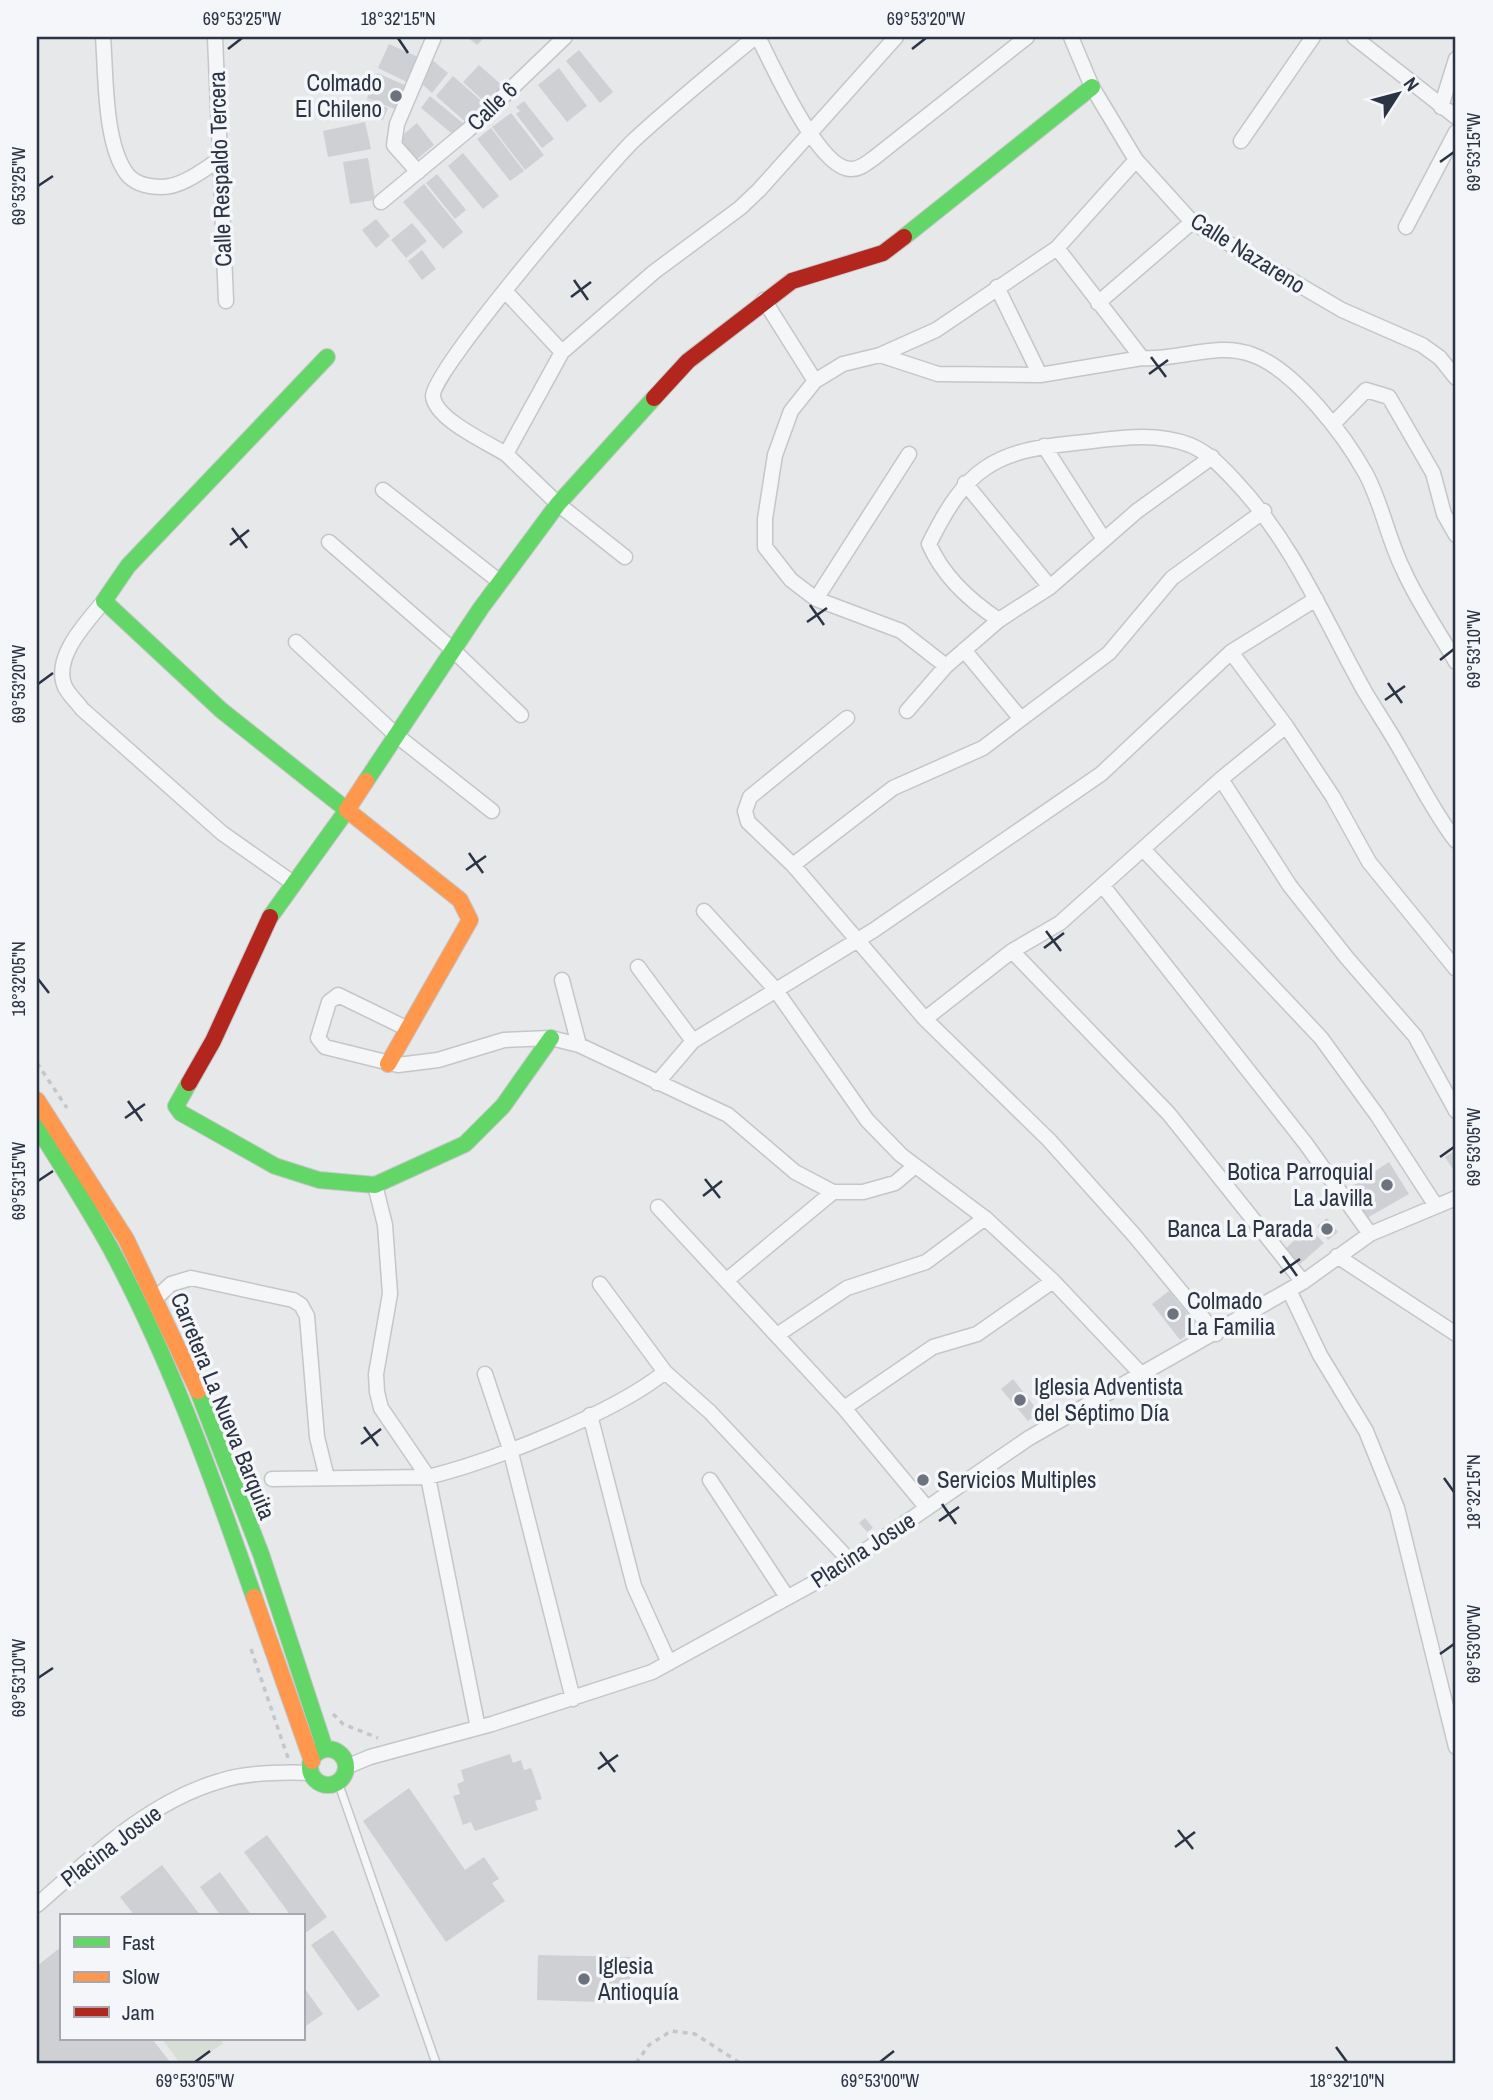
<svg xmlns="http://www.w3.org/2000/svg" width="1493" height="2100" font-family="'Archivo Narrow',sans-serif">
<rect width="100%" height="100%" fill="#e6e8ea"/>
<path fill="#d6ded6" d="M162 2039H220L223 2043 196 2063H180Z"/>
<path fill="#ced0d3" d="M467 37H485L477 45Z
M389 44 418 57 407 82 378 68Z
M579 50 613 92 600 103 566 61Z
M431 59 448 73 432 93 423 85Z
M479 65 505 88 489 106 463 82Z
M559 68 587 106 567 122 538 85Z
M377 73 407 86 397 110 367 98Z
M453 76 486 105 469 125 436 96Z
M430 96 465 125 456 137 421 108Z
M367 99 388 108 383 120 362 111Z
M524 101 554 139 542 148 516 114 520 111 516 107Z
M511 113 544 155 525 170 492 127Z
M365 122 371 149 328 157 323 131Z
M417 123 434 145 416 160 399 138Z
M491 128 524 171 510 181 477 139Z
M463 153 499 196 483 209 448 166Z
M368 158 375 200 350 204 343 162Z
M437 174 466 210 455 219 426 183Z
M424 184 463 232 443 249 403 202Z
M376 219 390 236 376 248 362 230Z
M412 223 427 241 406 258 391 240Z
M422 250 436 269 422 280 408 261Z
M1456 1150V1174L1445 1157Z
M1389 1162 1409 1194 1367 1218 1361 1215 1343 1192Z
M1327 1218 1338 1232 1328 1240 1317 1226Z
M1309 1227 1324 1243 1300 1264 1285 1249Z
M1169 1291 1195 1323 1194 1330 1180 1340 1152 1304Z
M1013 1379 1039 1412 1028 1421 1001 1389Z
M923 1471 930 1481 922 1488 915 1478Z
M865 1518 873 1528 867 1532 859 1523Z
M510 1754 513 1763 521 1760 524 1770 531 1768 542 1799 535 1801 538 1810 475 1831 471 1822 463 1825 453 1796 460 1794 457 1784 464 1781 461 1770Z
M409 1788 465 1870 484 1857 499 1879 492 1883 505 1901 446 1942 363 1821Z
M267 1835 327 1917 304 1934 303 1916H291L244 1852Z
M162 1865 201 1916H135L120 1897Z
M220 1872 252 1916H221L200 1887Z
M333 1930 380 1996 358 2011 311 1945Z
M61 1947V2039H152L171 2063H37V1966Z
M538 1955 631 1957 630 2003 537 2000Z
M303 1986 323 2014 303 2028Z"/>
<g fill="none" stroke-linecap="round" stroke-linejoin="round">
<g stroke="#c4c6c8" stroke-width="10">
<path id="lane" d="M338 1782 436 2063"/>
</g>
<g stroke="#c4c6c8" stroke-width="17">
<path id="street" d="M103 37C106 74 104 144 127 174 135 184 150 187 162 187 182 187 203 170 220 159
M215 37 226 301
M758 37C772 64 818 168 850 169 859 170 867 163 874 158L1027 37
M1071 37 1092 87 1136 160 1192 222 1342 310 1422 345 1440 358 1456 378
M1354 37 1456 117
M1441 107 1456 59
M1241 141 1313 37
M418 172 394 145 397 124 434 37
M381 202 468 130 565 37
M1406 227 1456 132
M1057 248 1142 358C1178 361 1218 341 1253 355 1295 370 1345 436 1366 474 1382 504 1388 539 1403 569 1417 601 1439 632 1456 662
M997 287 1040 375
M506 292 562 352 506 454 558 504 625 557
M764 300 815 381
M1098 303 1192 222
M562 352 654 272 740 208 759 190 896 37
M880 355 938 374 1040 375 1142 358
M1333 424 1366 390 1389 397 1433 473 1444 514 1456 535
M1044 446 1103 538
M506 454C486 442 435 419 433 396 431 371 606 168 633 141 672 105 714 71 755 37
M965 483 1050 587
M383 490 500 582
M329 542 453 650 521 715
M816 599 909 454
M104 601C87 622 52 657 65 687 69 695 77 702 82 709L222 833 293 883
M999 620C970 601 943 576 929 544 966 469 992 451 1075 443 1115 439 1153 431 1190 445 1209 453 1221 466 1235 481 1293 542 1324 619 1365 692 1377 712 1390 731 1401 751 1419 781 1434 813 1456 841
M296 642 396 735 492 811
M964 650 1021 719
M1231 652 1286 726 1333 797 1369 862 1456 969
M946 666 901 631 816 599 791 580 765 547V519L775 455 791 411 815 381 843 364 880 355 936 330 1057 248 1136 160
M907 711 946 666 999 620 1050 587 1137 511 1212 457
M847 718 750 797 745 811 748 822 793 865 925 1019 1049 1140 1134 1235 1216 1334
M1221 779 1290 886 1347 958 1415 1036 1456 1111
M1143 849 1321 1038 1377 1115 1436 1206
M793 865 893 788 983 748 1021 719 1109 653 1172 578 1264 511
M1103 886 1306 1144 1370 1234
M704 911 775 989 867 1120 901 1155 985 1218 1053 1281 1143 1376
M1012 951 1169 1114 1303 1282
M638 967 693 1041
M562 980 579 1045
M925 1019 1012 951 1060 923 1221 779 1286 726
M406 1028 338 995 329 1002 318 1038 325 1047 398 1065 438 1060 504 1040 551 1038 579 1045 728 1115 795 1172 833 1192H863L895 1183 915 1166
M657 1083 693 1041 874 930 1101 774 1231 652 1316 599
M375 1185 385 1225 390 1294 376 1374 377 1392 381 1408 428 1477 478 1728
M658 1207 844 1408 927 1508
M1337 1256 1456 1334
M727 1280 833 1192
M600 1284 665 1372
M1289 1290 1320 1355 1366 1431 1397 1508 1456 1747
M155 1299 171 1284 191 1278 293 1300 301 1305 307 1316 317 1437 327 1478
M777 1335 847 1288 926 1262 985 1218
M485 1374 510 1449 573 1699
M844 1408 933 1347 977 1334 1053 1281
M590 1415 634 1586 669 1663
M272 1479 428 1477C493 1461 614 1413 665 1372L710 1412 850 1561
M710 1480 787 1597
M346 1767 370 1757 492 1724 652 1672 834 1572 1029 1438 1303 1282 1370 1234 1456 1198
M37 1905C92 1857 148 1802 220 1781 247 1772 283 1772 311 1773"/>
</g>
<g stroke="#c4c6c8" stroke-width="18">
<path id="fast" d="M904 237 1092 87
M366 781 481 608 558 504 654 398
M270 917 347 810 221 710 104 601 128 566 327 357
M189 1083 176 1106 181 1113 275 1166 319 1180 375 1185 465 1144 503 1106 551 1038
M37 1126C62 1167 88 1207 111 1249 170 1359 213 1479 254 1597
M198 1391 261 1554 325 1749
M310 1767a18 18 0 1 1 36 0a18 18 0 1 1-36 0Z"/>
</g>
<g stroke="#c4c6c8" stroke-width="18">
<path id="slow" d="M366 781 347 810 460 900 470 920 388 1064
M37 1100 126 1239 198 1391
M254 1597 312 1761"/>
</g>
<g stroke="#c4c6c8" stroke-width="18">
<path id="jam" d="M654 398 688 361 792 281 883 253 904 237
M189 1083 213 1041 270 917"/>
</g>
<path stroke="#c5c6ca" stroke-width="3.5" stroke-dasharray="5 5" stroke-linecap="butt" d="M37 1063 67 1108
M251 1649 288 1758
M333 1714 343 1724 378 1738
M636 2063 649 2045 671 2031 695 2034 740 2063"/>
<use href="#lane" stroke="#f5f6f7" stroke-width="7"/>
<use href="#street" stroke="#f5f6f7" stroke-width="14"/>
<use href="#fast" stroke="#63d668" stroke-width="16"/>
<use href="#slow" stroke="#ff974d" stroke-width="16"/>
<use href="#jam" stroke="#b3261e" stroke-width="16"/>
</g>
<path fill="none" stroke="#2b3445" stroke-width="2.5" d="M398 38 408 53M228 49 242 38M912 49 926 38M1440 162 1454 152M38 186 53 176M574 280 588 300M571 297 591 282M1151 357 1166 377M1149 374 1168 360M232 528 247 548M230 545 249 530M810 605 824 625M807 622 827 608M1440 660 1454 649M1388 683 1402 703M38 684 53 673M1385 700 1405 686M469 853 483 873M466 870 486 856M1046 931 1061 951M1044 948 1064 933M38 979 49 993M128 1101 142 1121M125 1118 145 1104M1440 1157 1454 1147M705 1179 720 1198M38 1181 53 1171M703 1196 722 1181M1283 1256 1297 1276M1280 1273 1300 1259M364 1427 378 1446M361 1444 381 1429M1444 1478 1454 1492M942 1504 956 1524M939 1521 959 1507M1440 1654 1454 1644M38 1678 53 1668M600 1752 615 1772M598 1769 618 1755M1178 1830 1193 1849M1175 1847 1195 1832M1336 2047 1347 2062M195 2062 210 2051M880 2062 894 2051"/>
<g fill="#6c737f" stroke="#f4f6f9" stroke-width="2.5">
<circle cx="396" cy="96" r="7"/>
<circle cx="1387" cy="1185" r="7"/>
<circle cx="1327" cy="1229" r="7"/>
<circle cx="1173" cy="1314" r="7"/>
<circle cx="1020" cy="1400" r="7"/>
<circle cx="923" cy="1480" r="7"/>
<circle cx="584" cy="1979" r="7"/>
</g>
<g text-anchor="middle" stroke-width="7" stroke-linejoin="round" paint-order="stroke">
<g font-size="23" fill="#2b3445" stroke="#f4f6f9" text-anchor="start">
<text x="382" y="91" text-anchor="end">Colmado<tspan x="382" dy="26">El Chileno</tspan></text>
<text x="1373" y="1180" text-anchor="end">Botica Parroquial<tspan x="1373" dy="26">La Javilla</tspan></text>
<text x="1313" y="1237" text-anchor="end">Banca La Parada</text>
<text x="1187" y="1309">Colmado<tspan x="1187" dy="26">La Familia</tspan></text>
<text x="1034" y="1395">Iglesia Adventista<tspan x="1034" dy="26">del Séptimo Día</tspan></text>
<text x="937" y="1488">Servicios Multiples</text>
<text x="598" y="1974">Iglesia<tspan x="598" dy="26">Antioquía</tspan></text>
</g>
<g font-size="23" fill="#2b3445" stroke="#f4f6f9">
<text transform="translate(492 106) rotate(-44)" y="8">Calle 6</text>
<text transform="translate(220 169) rotate(-92)" y="8">Calle Respaldo Tercera</text>
<text transform="translate(1248 253) rotate(32)" y="8">Calle Nazareno</text>
<text transform="translate(223 1406) rotate(68)" y="8">Carretera La Nueva Barquita</text>
<text transform="translate(863 1550) rotate(-33)" y="8">Placina Josue</text>
<text transform="translate(111 1846) rotate(-37)" y="8">Placina Josue</text>
</g>
</g>
<rect width="1493" height="2100" fill="none" stroke="#f4f6f9" stroke-width="77"/>
<rect x="60" y="1914" width="245" height="126" fill="#f4f6f9" stroke="#a4a8b1" stroke-width="2"/>
<rect x="74" y="1937" width="35" height="10" fill="#63d668" stroke="#a4a8b1" stroke-width="2"/>
<text x="122" y="1950" font-size="21" fill="#2b3445">Fast</text>
<rect x="74" y="1972" width="35" height="10" fill="#ff974d" stroke="#a4a8b1" stroke-width="2"/>
<text x="122" y="1984" font-size="21" fill="#2b3445">Slow</text>
<rect x="74" y="2007" width="35" height="10" fill="#b3261e" stroke="#a4a8b1" stroke-width="2"/>
<text x="122" y="2020" font-size="21" fill="#2b3445">Jam</text>
<g transform="translate(1398 94) rotate(54)" stroke="#f4f6f9" stroke-width="5" paint-order="stroke">
<path d="M0-5L12 26L0 18L-12 26Z" fill="#2b3445"/>
<text y="-10" font-size="19" font-weight="bold" text-anchor="middle" fill="#2b3445">N</text>
</g>
<rect x="38" y="38" width="1416" height="2024" fill="none" stroke="#2b3445" stroke-width="2.5"/>
<g font-size="18" text-anchor="middle" fill="#2b3445">
<text x="242" y="25">69°53'25"W</text>
<text x="398" y="25">18°32'15"N</text>
<text x="926" y="25">69°53'20"W</text>
<text transform="translate(1474 152) rotate(-90)" y="6">69°53'15"W</text>
<text transform="translate(19 186) rotate(-90)" y="6">69°53'25"W</text>
<text transform="translate(1474 649) rotate(-90)" y="6">69°53'10"W</text>
<text transform="translate(19 684) rotate(-90)" y="6">69°53'20"W</text>
<text transform="translate(19 979) rotate(-90)" y="6">18°32'05"N</text>
<text transform="translate(1474 1147) rotate(-90)" y="6">69°53'05"W</text>
<text transform="translate(19 1181) rotate(-90)" y="6">69°53'15"W</text>
<text transform="translate(1474 1492) rotate(-90)" y="6">18°32'15"N</text>
<text transform="translate(1474 1644) rotate(-90)" y="6">69°53'00"W</text>
<text transform="translate(19 1678) rotate(-90)" y="6">69°53'10"W</text>
<text x="195" y="2087">69°53'05"W</text>
<text x="880" y="2087">69°53'00"W</text>
<text x="1347" y="2087">18°32'10"N</text>
</g>
</svg>
